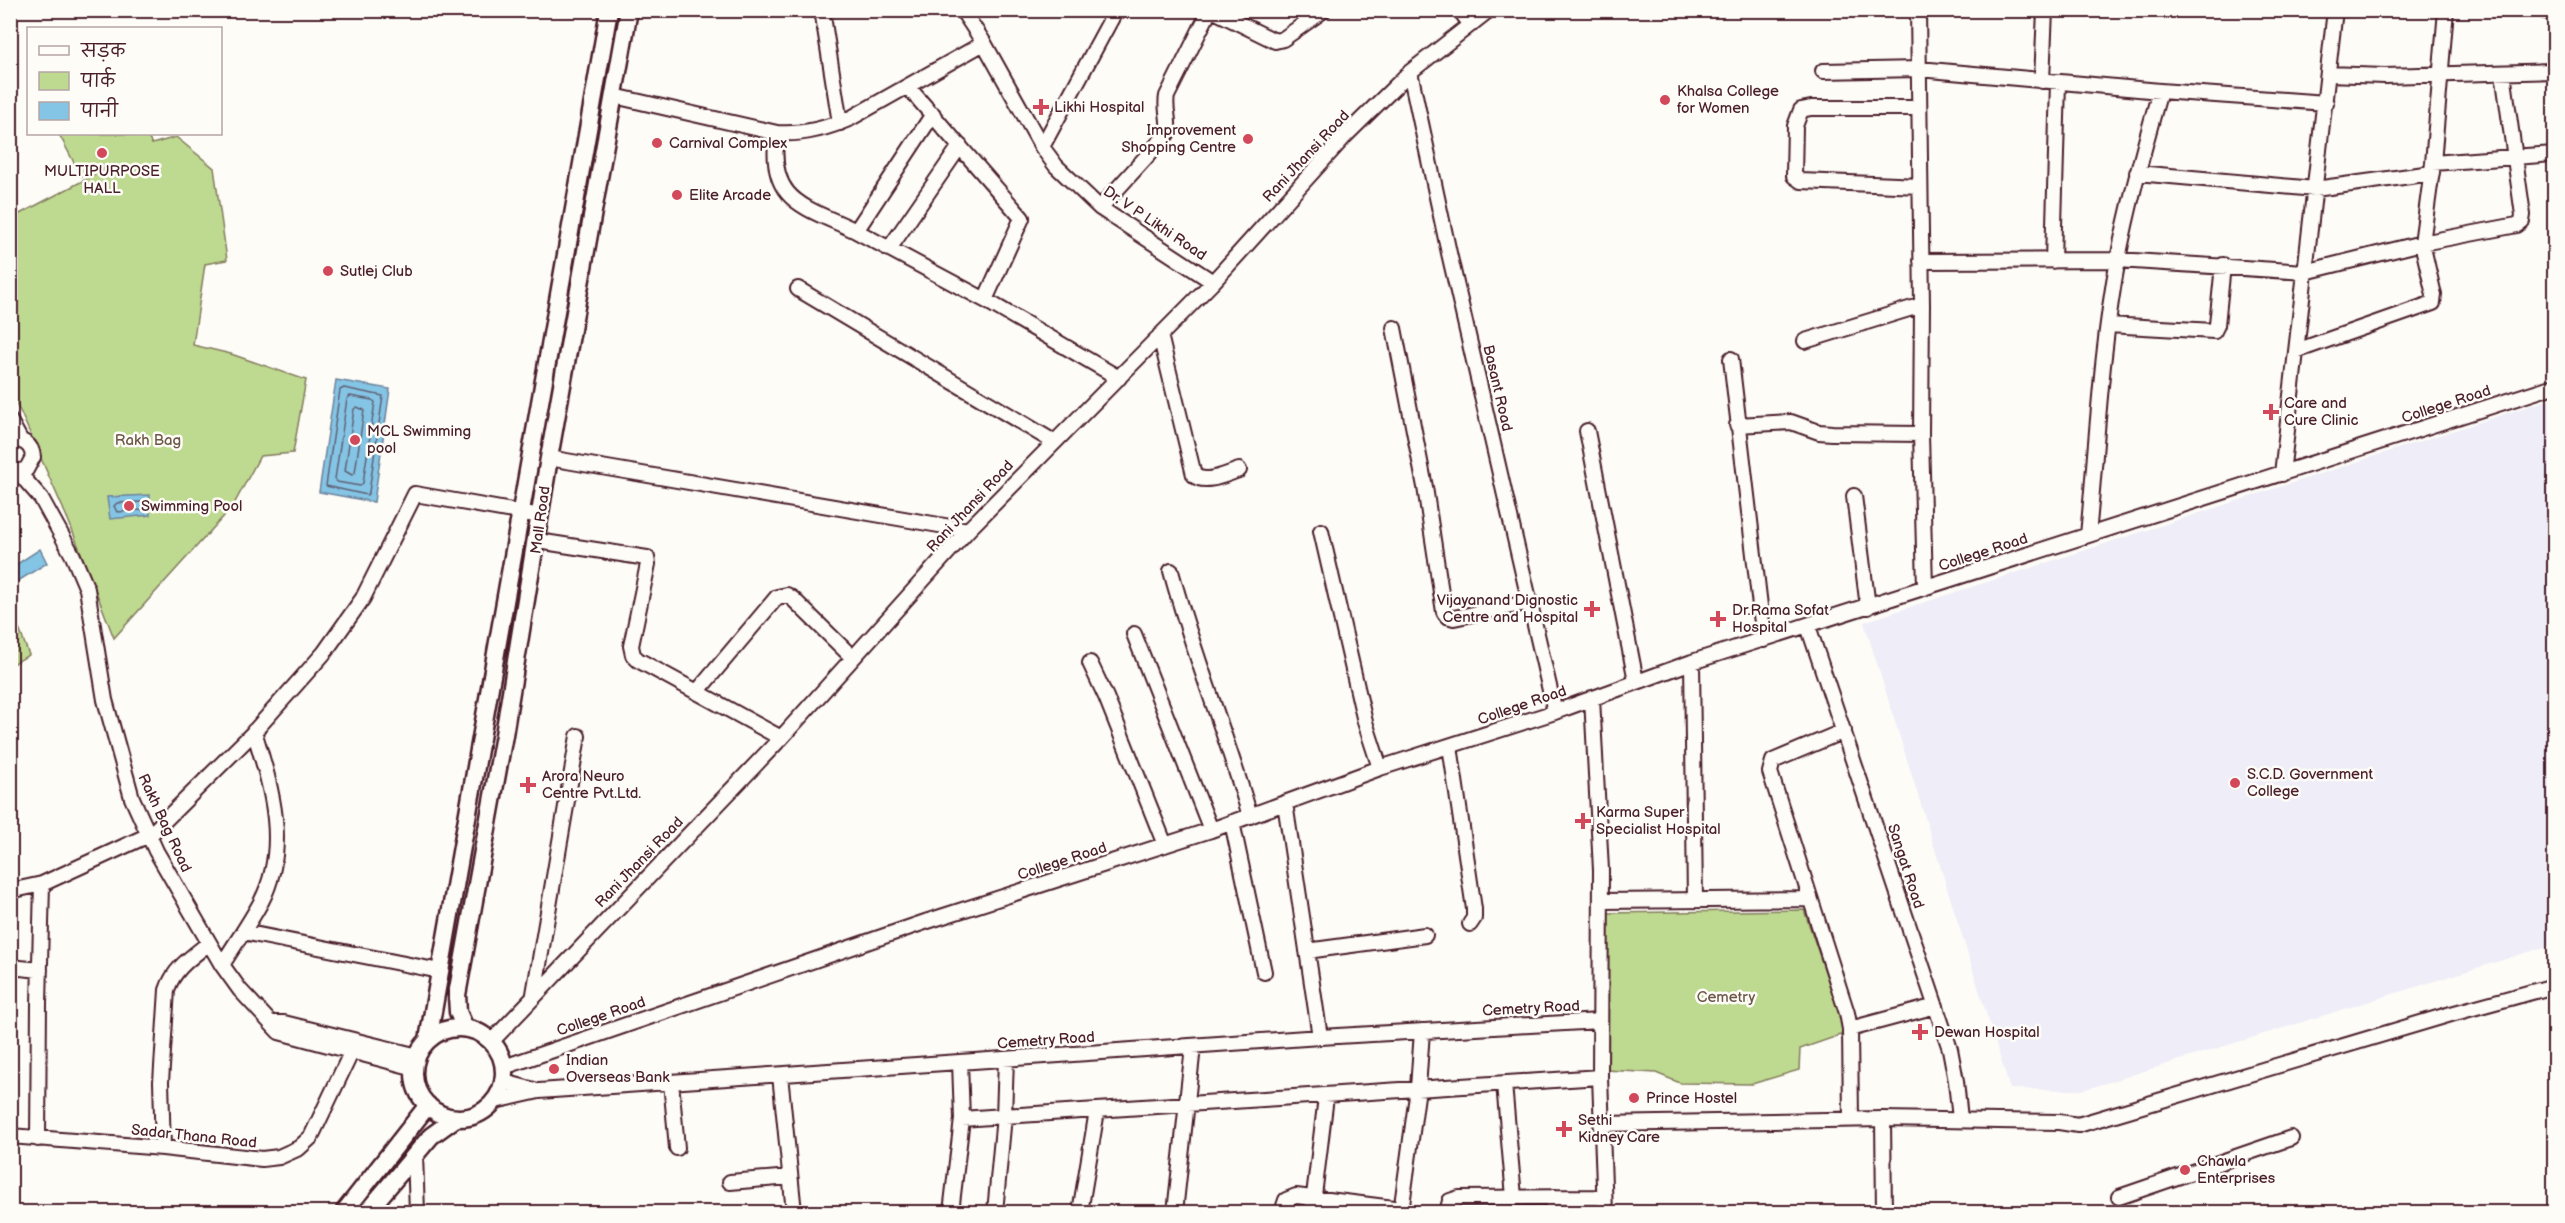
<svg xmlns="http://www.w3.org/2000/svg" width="2565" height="1223" font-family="'Balsamiq Sans','Playpen Sans Deva',sans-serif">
<rect width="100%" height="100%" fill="#fdfcf7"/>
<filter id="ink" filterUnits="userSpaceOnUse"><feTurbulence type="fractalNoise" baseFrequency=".0167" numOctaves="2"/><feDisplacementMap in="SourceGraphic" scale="12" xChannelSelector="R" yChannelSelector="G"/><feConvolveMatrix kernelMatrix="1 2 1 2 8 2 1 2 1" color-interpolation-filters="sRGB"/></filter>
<g filter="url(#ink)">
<path fill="#eeedf8" d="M2554 398V944L2083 1090 2010 1089 1864 622Z"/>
<path fill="#bed990" stroke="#847c5e" stroke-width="1.5" d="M59 134H146L152 144 176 137 214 168 227 260 205 264 193 345 231 354 306 380 293 453 260 456 233 506 114 638 69 522 21 413 11 395 10 219 115 164 81 176Z
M11 621 18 626 29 655 11 665Z
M1804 910 1846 1033 1800 1049 1799 1070 1752 1084 1680 1083 1656 1073 1606 1070 1607 913Z"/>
<path fill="#84c4e4" stroke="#6d829a" stroke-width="1.5" d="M336 380 390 389 374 502 319 492Z
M150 495V515L110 519 107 497Z
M40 549 47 563 15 583 11 576V568Z"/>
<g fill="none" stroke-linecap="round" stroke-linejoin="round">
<path stroke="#616175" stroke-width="1.5" d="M344 388 383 396 369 492 367 495 326 486 340 390Z
M350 396 372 400 375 402 363 483 360 486 337 482 335 479 347 399Z
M357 407 364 410 355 473 352 475 345 471 354 409Z
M117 503 142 502 144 507 142 510 117 512 114 506Z"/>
<g stroke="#4a1f2b" stroke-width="18">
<path id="minor" d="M822 10 840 123
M962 10 984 43 1042 147 1056 166 1100 208 1213 282
M1212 10 1275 41 1283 39 1324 10
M1460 10 1470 24
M1918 10 1922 305 1921 434 1925 588
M2446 10 2433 163 2554 154
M2541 10 2554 13
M1823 71 1919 69 2160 91 2326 103
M1410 72 1449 253 1555 712
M2328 74 2385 76 2554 71
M2042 81 2045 10
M908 87 1022 218 985 300 1119 378
M614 96 777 133C802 135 828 128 851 118L984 43
M1919 108H1811L1801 110 1795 126 1794 176 1801 181 1920 186
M933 114 856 231 985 300
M777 133C767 202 804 206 856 231
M1042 147 1116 10
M2137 173 2315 189 2432 173
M1100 208 1167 134C1171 121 1164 109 1167 96L1210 10
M889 249 960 146
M1921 261 2118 260 2305 272 2422 243 2517 225 2522 221 2523 215 2503 73
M2053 261 2058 82
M798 289 1054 442
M2108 325 2214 331 2217 325 2223 265
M1394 328 1425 487 1444 612 1447 616 1454 618 1531 602
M1160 335 1194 475C1205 485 1226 474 1239 470
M1805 341 1922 305
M2296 351 2433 303 2434 295 2422 243 2433 163
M1731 359 1764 640
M10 421 21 441
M1737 425 1791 422 1819 432 1832 433 1921 434
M1587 431 1636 681
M10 441C23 438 32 445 33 457L26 470 11 472
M549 458 968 530
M19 473 41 498 73 556 87 589 105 700 132 798 156 851 222 965 240 990 279 1032 415 1068
M2282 474 2335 10
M1854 496 1868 607
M1321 531 1365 722 1380 768
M2088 535C2097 443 2101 349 2118 259 2129 202 2144 147 2160 91
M538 541 647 558 648 564 631 646 633 655 638 660 697 692
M1171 571C1193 654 1226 733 1250 816
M1808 626 1950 1049 1956 1081 1960 1119
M1134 634 1211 830
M1692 662 1695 900
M1090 663 1106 697 1165 845
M1592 698 1601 870 1600 1077 1605 1212
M1844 731 1773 761 1770 772 1847 1013 1850 1029 1851 1120
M781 738 697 692 777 597 787 595 793 599 853 658
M1450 746 1474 909V918L1470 924
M1285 803 1320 1037
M1232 822 1264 972
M10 891 42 884 151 834 252 734 324 653 363 598 415 494 541 516
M1601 901 1810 899
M243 932 440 971
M1307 951 1425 935
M222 965C235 944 249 924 261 902 290 846 271 787 254 731
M10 967 40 970
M534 994 578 736
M272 1023H284L418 1056
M1850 1029 1936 1006
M492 1041 781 738 968 530 1213 282 1345 136 1410 72 1489 10
M960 1062 962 1119
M504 1067 925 922 1211 830 1380 768 1555 712 1692 662 2554 386
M780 1075 794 1212
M504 1082 534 1090
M671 1082 677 1148
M1504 1084 1514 1197
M495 1101 539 1091 1320 1037 1600 1021
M1883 1119 1884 1212
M1601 1124 1883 1119 2059 1122 2078 1125 2451 1014 2554 986
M10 1136 163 1148 262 1159 279 1157 299 1148 311 1137 351 1053
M38 1139 39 1003 42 884
M163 1148 161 1082 167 990C174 968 192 957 209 943
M415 1154 417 1212
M730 1182 790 1177
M2119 1197 2291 1138
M951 1212 962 1119 1004 1116 1006 1059
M995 1212 1004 1116 1600 1077
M1080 1212 1097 1111
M1175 1212 1193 1047
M1282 1212 1286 1200 1296 1196 1402 1209
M1312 1212 1326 1097
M1401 1212 1418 1088 1422 1031
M1447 1212 1450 1201 1459 1198 1604 1197
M1552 1212 1554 1197"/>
</g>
<g stroke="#4a1f2b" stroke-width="21">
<path id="major" d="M465 1028 458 1012 457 995 504 735 549 458 629 10
M414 1073a45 45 0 1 1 90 0a45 45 0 1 1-90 0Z
M428 1040 609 10
M344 1212 428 1105
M367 1212 431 1136 456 1118"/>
</g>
<use href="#minor" stroke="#fdfcf7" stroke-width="14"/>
<use href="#major" stroke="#fdfcf7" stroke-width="16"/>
</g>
</g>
<g fill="#d1495b" stroke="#fdfcf7" stroke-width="2">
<circle cx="1665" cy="100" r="6"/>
<path d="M1038 98h6v6h6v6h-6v6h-6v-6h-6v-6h6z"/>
<circle cx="1248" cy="139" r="6"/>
<circle cx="657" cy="143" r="6"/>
<circle cx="102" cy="153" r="6"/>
<circle cx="677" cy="195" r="6"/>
<circle cx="328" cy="271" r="6"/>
<path d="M2268 403h6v6h6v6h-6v6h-6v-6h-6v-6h6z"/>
<circle cx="355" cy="440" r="6"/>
<circle cx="129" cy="506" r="6"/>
<path d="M1589 600h6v6h6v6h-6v6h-6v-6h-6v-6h6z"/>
<path d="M1715 610h6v6h6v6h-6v6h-6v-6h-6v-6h6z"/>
<circle cx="2235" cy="783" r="6"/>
<path d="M525 776h6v6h6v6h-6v6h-6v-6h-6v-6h6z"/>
<path d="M1580 812h6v6h6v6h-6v6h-6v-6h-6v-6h6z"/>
<path d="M1917 1023h6v6h6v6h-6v6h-6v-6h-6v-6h6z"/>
<circle cx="554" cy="1069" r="6"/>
<circle cx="1634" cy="1098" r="6"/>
<path d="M1561 1120h6v6h6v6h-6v6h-6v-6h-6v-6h6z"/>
<circle cx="2185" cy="1170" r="6"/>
</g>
<g text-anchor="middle" stroke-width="5" stroke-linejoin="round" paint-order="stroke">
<g font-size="15" fill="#4a1f2b" stroke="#fdfcf7" text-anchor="start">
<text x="1677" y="96">Khalsa College<tspan x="1677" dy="17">for Women</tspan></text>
<text x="1054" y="112">Likhi Hospital</text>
<text x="1236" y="135" text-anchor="end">Improvement<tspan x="1236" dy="17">Shopping Centre</tspan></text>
<text x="669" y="148">Carnival Complex</text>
<text x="102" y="176" text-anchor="middle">MULTIPURPOSE<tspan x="102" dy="17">HALL</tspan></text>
<text x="689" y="200">Elite Arcade</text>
<text x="340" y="276">Sutlej Club</text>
<text x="2284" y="408">Care and<tspan x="2284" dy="17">Cure Clinic</tspan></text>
<text x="367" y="436">MCL Swimming<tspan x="367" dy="17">pool</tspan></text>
<text x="141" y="511">Swimming Pool</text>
<text x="1578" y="605" text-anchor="end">Vijayanand Dignostic<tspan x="1578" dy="17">Centre and Hospital</tspan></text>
<text x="1732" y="615">Dr.Rama Sofat<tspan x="1732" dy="17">Hospital</tspan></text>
<text x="2247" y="779">S.C.D. Government<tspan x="2247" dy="17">College</tspan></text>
<text x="542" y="781">Arora Neuro<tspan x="542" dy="17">Centre Pvt.Ltd.</tspan></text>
<text x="1596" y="817">Karma Super<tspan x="1596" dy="17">Specialist Hospital</tspan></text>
<text x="1934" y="1037">Dewan Hospital</text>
<text x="566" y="1065">Indian<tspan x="566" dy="17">Overseas Bank</tspan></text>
<text x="1646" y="1103">Prince Hostel</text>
<text x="1578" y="1125">Sethi<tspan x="1578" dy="17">Kidney Care</tspan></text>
<text x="2197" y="1166">Chawla<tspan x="2197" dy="17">Enterprises</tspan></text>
</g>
<g font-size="15" fill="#4a1f2b" stroke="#fdfcf7">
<text transform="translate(1306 156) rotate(-47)" y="5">Rani Jhansi Road</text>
<text transform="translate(1155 223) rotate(34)" y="5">Dr. V P Likhi Road</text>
<text transform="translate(1498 388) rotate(77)" y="5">Basant Road</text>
<text transform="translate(2446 404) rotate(-18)" y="5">College Road</text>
<text transform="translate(970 506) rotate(-47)" y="5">Rani Jhansi Road</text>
<text transform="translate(540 520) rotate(-82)" y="5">Mall Road</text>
<text transform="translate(1983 552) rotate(-18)" y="5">College Road</text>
<text transform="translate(1522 705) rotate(-19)" y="5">College Road</text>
<text transform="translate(165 823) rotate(65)" y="5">Rakh Bag Road</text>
<text transform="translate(1062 861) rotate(-18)" y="5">College Road</text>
<text transform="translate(639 862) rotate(-46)" y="5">Rani Jhansi Road</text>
<text transform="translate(1906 866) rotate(72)" y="5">Sangat Road</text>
<text transform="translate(1531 1008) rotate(-3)" y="5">Cemetry Road</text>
<text transform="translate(601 1016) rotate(-19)" y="5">College Road</text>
<text transform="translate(1046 1040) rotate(-4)" y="5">Cemetry Road</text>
<text transform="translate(194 1136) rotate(6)" y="5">Sadar Thana Road</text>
</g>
<g font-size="15" fill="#6d5749" stroke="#fdfcf7">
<text x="148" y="445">Rakh Bag</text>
<text x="1726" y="1002">Cemetry</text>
</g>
</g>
<rect width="2565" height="1223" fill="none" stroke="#fdfcf7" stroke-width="36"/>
<rect x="18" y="18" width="2529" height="1187" fill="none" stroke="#4a1f2b" stroke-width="2" filter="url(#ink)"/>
<rect x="27" y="27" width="195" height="108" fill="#fdfcf7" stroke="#b5a4a5" stroke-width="1.5"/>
<rect x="39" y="46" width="30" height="9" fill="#fdfcf7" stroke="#b5a4a5" stroke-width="1.5"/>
<text x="81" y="57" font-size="18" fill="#4a1f2b">सड़क</text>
<rect x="39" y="72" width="30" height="18" fill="#bed990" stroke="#b5a4a5" stroke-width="1.5"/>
<text x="81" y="87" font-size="18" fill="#4a1f2b">पार्क</text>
<rect x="39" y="102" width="30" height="18" fill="#84c4e4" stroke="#b5a4a5" stroke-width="1.5"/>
<text x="81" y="117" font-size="18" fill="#4a1f2b">पानी</text>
</svg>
